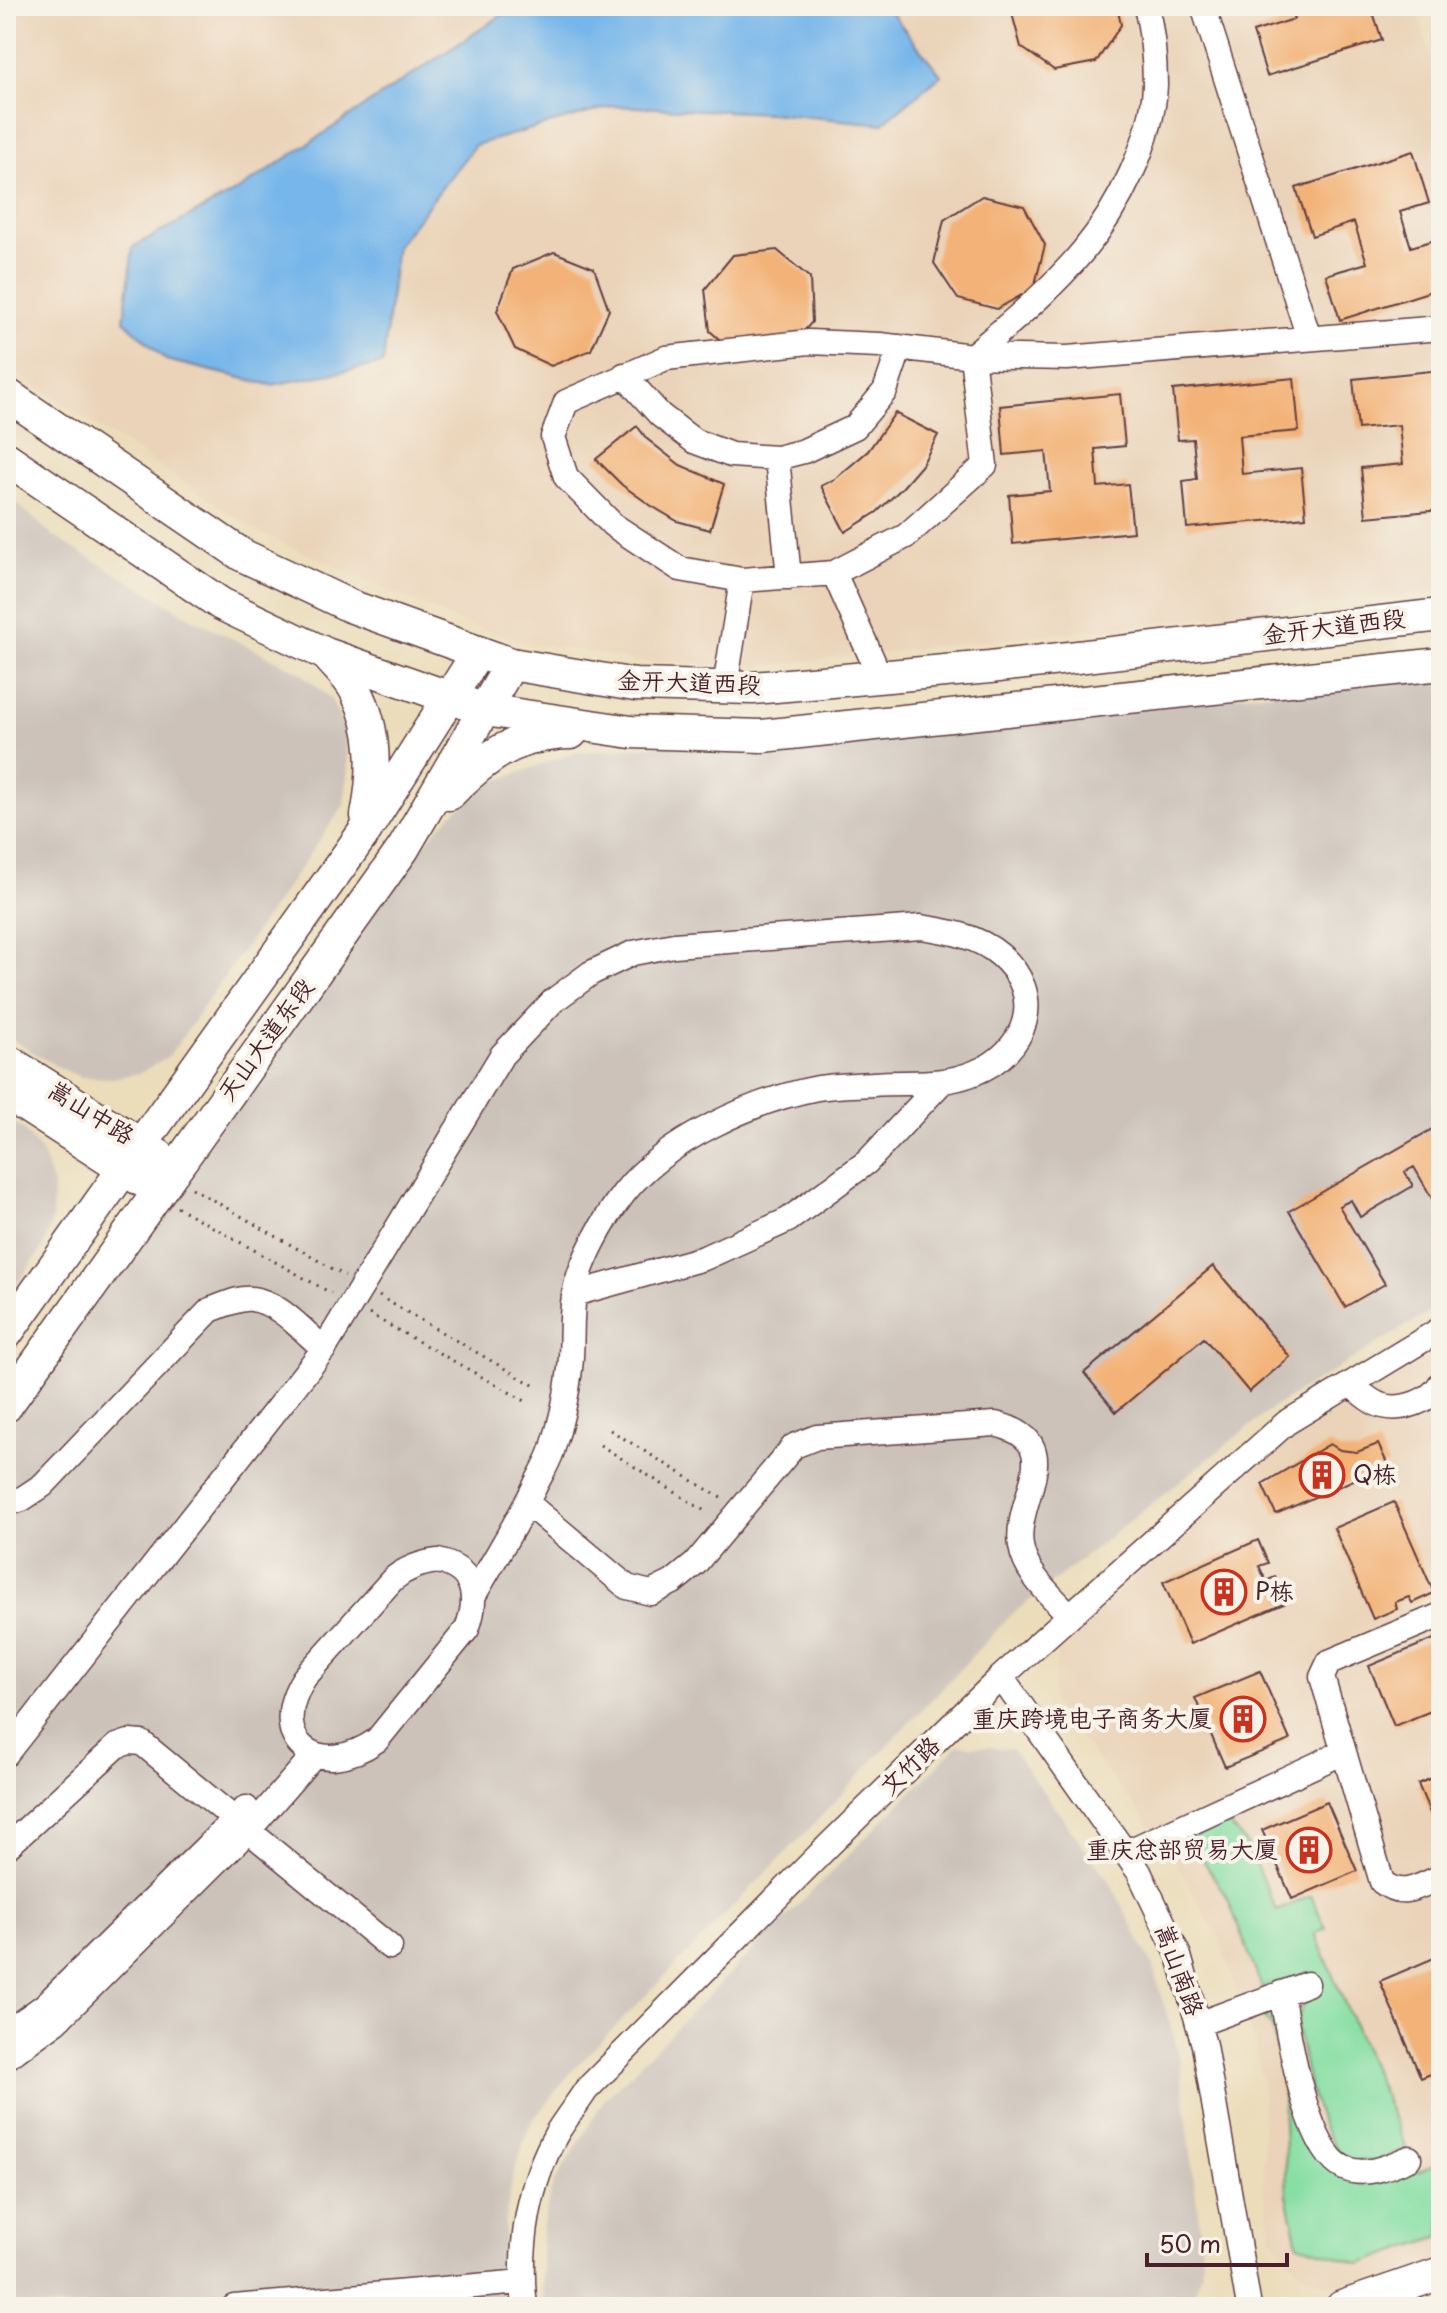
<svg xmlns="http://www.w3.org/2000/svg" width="1447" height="2313" font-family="'Playpen Sans','LXGW WenKai TC',sans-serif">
<rect width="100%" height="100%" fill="#f7f3e8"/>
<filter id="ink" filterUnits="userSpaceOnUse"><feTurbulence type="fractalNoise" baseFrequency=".0125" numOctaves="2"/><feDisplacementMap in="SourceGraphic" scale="16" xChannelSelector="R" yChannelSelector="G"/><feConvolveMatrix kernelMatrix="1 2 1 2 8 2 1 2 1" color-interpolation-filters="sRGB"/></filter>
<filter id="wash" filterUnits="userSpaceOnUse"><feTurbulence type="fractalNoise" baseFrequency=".006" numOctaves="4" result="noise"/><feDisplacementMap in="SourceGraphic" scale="32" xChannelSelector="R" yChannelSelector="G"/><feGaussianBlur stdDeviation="1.8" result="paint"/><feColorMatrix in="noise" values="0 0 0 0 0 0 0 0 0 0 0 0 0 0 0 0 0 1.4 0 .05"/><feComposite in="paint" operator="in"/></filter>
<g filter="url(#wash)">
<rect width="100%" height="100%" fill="#ebddba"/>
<path fill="#ead3b8" d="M6 6H1416L1441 89V591L750 667 636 661 522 641 467 625 260 533 6 366Z
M1441 1339V2260L1372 2284H1327L1305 2274 1288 2260 1273 2239 1264 2196 1262 2084 1252 2036 1219 1938 1169 1850 1052 1703 1057 1652 1292 1428Z"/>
<path fill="#ccc2b9" d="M6 493 53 536 191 618 300 672 330 698 344 728 348 769 344 805 169 1056 140 1073 113 1078 80 1077 54 1065 6 1036Z
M1441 678V1305L1274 1407 1011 1615 809 1829 571 2072 530 2124 513 2175 504 2227 502 2303 454 2307H6V1428L414 854 453 813 491 783 573 753Z
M6 1118 23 1129 42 1153 53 1186 52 1220 43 1247 6 1300Z
M958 1745 1012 1749 1111 1884 1152 1965 1179 2055 1201 2238 1202 2272 1189 2307H545L542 2280V2228L552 2187 604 2100Z"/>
<path fill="#87dfa4" stroke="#687f68" stroke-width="2" d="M1226 1821 1245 1842 1277 1911 1311 1896 1326 1928 1315 1933 1406 2148C1392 2155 1376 2164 1359 2163 1319 2160 1304 2060 1297 2028 1298 2010 1303 2003 1317 1993L1308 1972 1262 1988 1228 1899 1189 1838Z
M1263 2010 1269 2011 1276 2018 1318 2157 1414 2165 1418 2172 1441 2162V2236L1360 2264 1298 2244 1287 2196 1282 2075 1272 2027 1261 2015Z"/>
<path fill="#76b6ea" stroke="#606a8a" stroke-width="2" d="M608 6H886L941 75 882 124 770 113 613 106 475 145 396 247 383 364 271 385 166 360 124 320 133 247 237 191 502 15Z"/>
<g id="blocks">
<path fill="#f3b378" d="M1010 6H1117L1121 25 1096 62 1054 70 1021 47Z
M1289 6H1371L1382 40 1267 76 1253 32 1294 19Z
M1413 151 1429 203 1400 212 1411 247 1441 238V288L1340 320 1326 275 1367 263 1354 222 1312 236 1296 188Z
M982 196 1024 206 1045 245 1034 288 997 309 958 299 934 263 944 220Z
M777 250 810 278 812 322 783 355 740 358 710 331 705 289 733 255Z
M554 252 594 268 609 310 591 350 551 366 515 349 497 311 513 269Z
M1441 370V510L1366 517 1361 468 1403 464 1399 425 1358 429 1353 379Z
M1294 378 1299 431 1239 436 1242 474 1301 468 1306 517 1187 528 1183 481 1197 479 1193 439 1178 440 1173 390Z
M1120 394 1125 446 1095 449 1098 487 1128 484 1133 532 1013 544 1009 495 1050 491 1046 451 1004 455 1000 406Z
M895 413 938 435 922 465 902 488 877 512 845 532 821 486 835 479 868 451Z
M637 426 647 439 680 465 724 484 710 530 677 521 650 505 622 485 596 459Z
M1441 1124V1214L1414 1167 1405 1172 1413 1186 1360 1217 1351 1200 1339 1206 1385 1284 1345 1307 1289 1211Z
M1213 1266 1290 1357 1249 1392 1204 1338 1116 1412 1084 1373Z
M1330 1444 1340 1450 1357 1452 1378 1444 1388 1465 1276 1514 1262 1484Z
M1394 1502 1434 1593 1412 1603 1409 1597 1395 1602 1397 1609 1373 1619 1334 1528Z
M1258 1540 1268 1563 1259 1566 1266 1581 1275 1577 1286 1603 1190 1644 1163 1582Z
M1441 1636V1707L1394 1726 1369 1666Z
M1260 1671 1290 1740 1225 1767 1195 1698Z
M1441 1774V1839L1418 1784Z
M1327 1802 1357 1871 1292 1899 1262 1830Z
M1441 1955V2070L1421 2078 1380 1981Z"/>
</g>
</g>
<g filter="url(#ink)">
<use href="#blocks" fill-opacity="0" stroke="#623c40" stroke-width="2"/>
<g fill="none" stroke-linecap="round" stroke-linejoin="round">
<g stroke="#623c40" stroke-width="27">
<path id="minor" d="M1203 6 1309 338
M972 356 985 465 906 536 834 573 742 580 680 569 613 525 566 477 553 437 566 402 666 358 809 342 880 345 972 356 1067 358 1441 328
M972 356C1010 323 1051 290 1083 251 1118 209 1153 140 1155 85 1155 60 1152 31 1146 6
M624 375 660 415 694 441 731 455 777 458 804 451 855 427 885 391 900 347
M777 458 789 577
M834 573 880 677
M725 687 742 580
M574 1294 704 1258 788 1220 867 1162 940 1084
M1350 1384C1360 1392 1371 1403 1383 1406 1403 1411 1431 1401 1441 1383
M527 1503 627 1587 651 1593 673 1582 695 1564 794 1446 817 1437 995 1424C1072 1442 1013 1499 1021 1546 1025 1574 1052 1596 1070 1616
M6 1504 22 1499 43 1485 210 1310C222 1306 239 1297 252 1299 279 1302 304 1332 324 1349
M438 1561C475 1570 479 1597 467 1629L377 1740C318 1782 265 1740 304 1678L393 1579C407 1568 420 1563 438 1561Z
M1441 1615 1329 1662 1322 1677 1382 1882C1403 1899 1419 1886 1441 1877
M1001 1677 1139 1872 1179 1956 1204 2045 1249 2307
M6 1754 324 1349 502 1055 553 1001 591 973 633 953 674 945 921 927C948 931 978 936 1000 955 1047 995 1027 1052 974 1073 939 1087 909 1081 872 1084 855 1085 836 1085 818 1088 754 1100 664 1141 624 1193 604 1219 579 1263 574 1296 570 1320 573 1345 570 1369 567 1395 560 1426 552 1451 548 1463 541 1474 536 1484 518 1522 495 1558 474 1595
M6 1848 117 1746 129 1742 142 1743 390 1947
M1125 1853 1344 1752
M1281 1993C1289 2034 1305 2150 1344 2168 1365 2178 1390 2166 1409 2158
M1198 2024 1307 1984
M6 2033 44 2006 246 1808
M6 2058 57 2021 249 1830 313 1756
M234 2307 522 2282
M525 2307C518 2248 528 2183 558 2131 567 2117 577 2104 586 2090L830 1844 1001 1677 1286 1423 1441 1329"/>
</g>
<g stroke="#623c40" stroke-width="35">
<path id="major" d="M6 394 242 555 350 606 511 664 635 685 753 688 990 667 1441 615
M6 458 221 604 326 654 485 710 631 732 762 736 1441 664
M328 656C337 667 350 678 356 691 377 731 375 773 367 816
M449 794C486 756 516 734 571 733
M6 1060 159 1156
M6 1093 141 1180
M6 1334 365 831 477 654
M6 1406 403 849 511 664
M1342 2307 1441 2273"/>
</g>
<path stroke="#623c40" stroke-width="3" stroke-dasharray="2 6" stroke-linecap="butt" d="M192 1188 345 1276
M177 1207 331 1293
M379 1296 535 1386
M369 1314 527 1402
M610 1430 721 1498
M600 1445 708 1513"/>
<use href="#minor" stroke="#fff" stroke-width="24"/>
<use href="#major" stroke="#fff" stroke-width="32"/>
</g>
</g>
<defs>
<g id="building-ring" transform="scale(2.3)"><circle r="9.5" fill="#f7f3e8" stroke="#c8321e" stroke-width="1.5"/><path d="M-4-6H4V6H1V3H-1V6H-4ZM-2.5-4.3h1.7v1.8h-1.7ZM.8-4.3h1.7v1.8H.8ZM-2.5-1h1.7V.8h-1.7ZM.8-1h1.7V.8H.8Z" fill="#c8321e"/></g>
</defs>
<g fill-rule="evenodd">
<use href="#building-ring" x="1322" y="1475"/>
<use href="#building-ring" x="1224" y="1592"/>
<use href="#building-ring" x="1243" y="1719"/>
<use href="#building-ring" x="1309" y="1850"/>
</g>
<g text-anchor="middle" stroke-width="8" stroke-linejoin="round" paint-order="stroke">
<g font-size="24" fill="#4a1f2b" stroke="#f7f3e8">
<text transform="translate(1334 627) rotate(-7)" y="8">金开大道西段</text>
<text transform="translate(689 683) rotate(2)" y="8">金开大道西段</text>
<text transform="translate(266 1040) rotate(-54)" y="8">天山大道东段</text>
<text transform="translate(91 1113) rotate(32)" y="8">嵩山中路</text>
<text transform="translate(910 1766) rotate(-44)" y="8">文竹路</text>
<text transform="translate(1179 1970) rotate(70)" y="8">嵩山南路</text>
</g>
<g font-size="24" fill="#4a1f2b" stroke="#f7f3e8" text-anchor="start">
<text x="1353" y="1483">Q栋</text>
<text x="1255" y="1600">P栋</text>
<text x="1212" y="1727" text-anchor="end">重庆跨境电子商务大厦</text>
<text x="1278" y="1858" text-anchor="end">重庆总部贸易大厦</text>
</g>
</g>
<rect width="1447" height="2313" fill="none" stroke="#f7f3e8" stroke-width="32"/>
<path d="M1147 2253v12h140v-12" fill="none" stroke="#4a1f2b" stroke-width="4"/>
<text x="1159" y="2253" font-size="24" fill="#4a1f2b" stroke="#f7f3e8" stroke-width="6" paint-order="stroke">50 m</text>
</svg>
